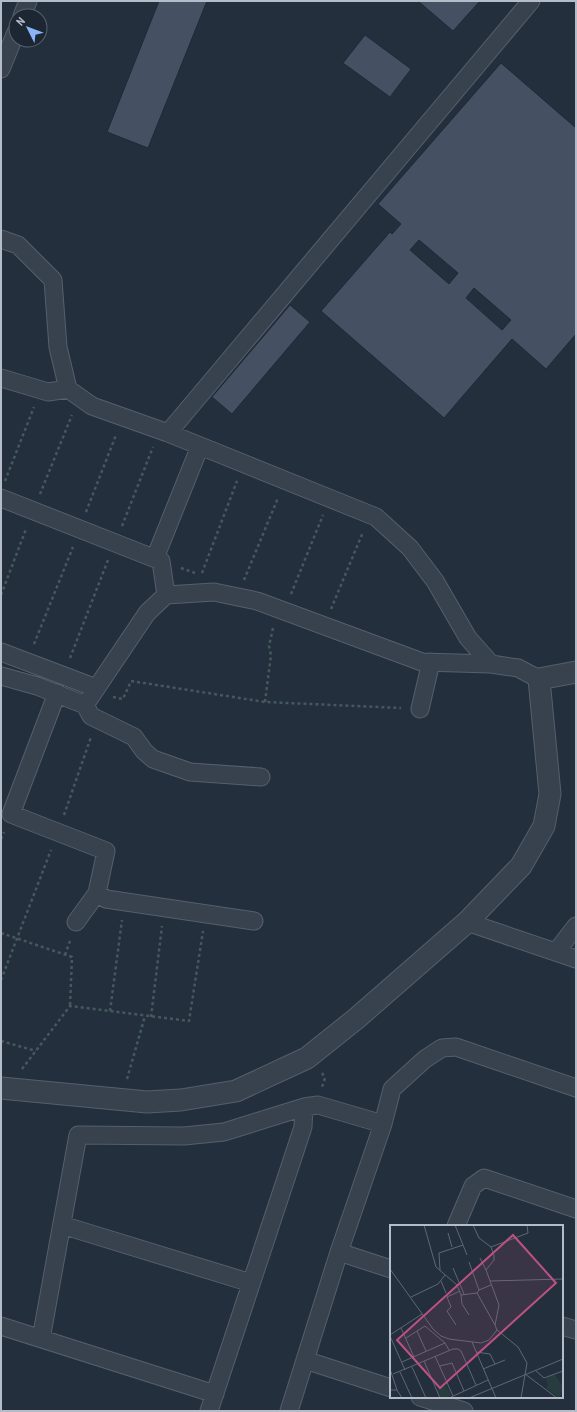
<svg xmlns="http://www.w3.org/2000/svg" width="577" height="1412" font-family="'Roboto Condensed',sans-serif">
<rect width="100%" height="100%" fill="#242f3e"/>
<path fill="#455162" stroke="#1f2835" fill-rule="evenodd" d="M159 1H207L148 148 107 132Z
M418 1H480L453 31Z
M365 35 411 69 390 97 343 63Z
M501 63 576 128V334L546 369 512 339 444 418 321 311 390 232 392 234 401 224 378 204ZM419 240 458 273 449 284 410 250ZM474 288 511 320 502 330 466 298Z
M290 305 310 322 232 414 212 397Z"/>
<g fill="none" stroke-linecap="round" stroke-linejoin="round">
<g stroke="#565f6c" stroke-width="19">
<path id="minor" d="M22 16 28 1
M1 69 16 32
M1 239 18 245 53 280 58 347 68 389 92 406 168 433 376 517 410 548 435 581 468 638 491 664 518 668 539 679
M1 378 48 392 68 389
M168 433 531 1
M1 498 161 561 166 595
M155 558 200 446
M1 652 96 688
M1 676 37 686 85 705 147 613 166 595 214 592 257 601 422 662 491 664
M57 693 11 814 106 851 97 893 106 899 254 921
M85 705 91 716 134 737 144 751 153 759 190 772 261 777
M420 709 431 662
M76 922 97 893
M467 922 576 959
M556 952 576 926
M62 1225 251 1283
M456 1226 473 1186 484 1178 576 1209
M339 1252 391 1269
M1 1326 215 1394
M562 1326 576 1330
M41 1339 78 1135 184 1136 224 1132 304 1107
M305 1360 391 1388
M420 1397 464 1411
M209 1411 303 1127 304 1107 318 1105 383 1124
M289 1411 339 1252 383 1124 392 1089 425 1059 442 1048 456 1047 576 1088"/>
</g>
<g stroke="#565f6c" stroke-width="23">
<path id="tertiary" d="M1 1088 147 1102 181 1100 236 1091 307 1058 357 1018 467 922 521 866 544 826 550 794 539 679 576 672"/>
</g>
<path stroke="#44595c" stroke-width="2.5" stroke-dasharray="3 3" stroke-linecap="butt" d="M5 481 34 407
M40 494 72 415
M86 512 116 435
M122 526 153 447
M181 568 195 573
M202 573 237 481
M244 580 278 498
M291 594 323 515
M1 595 26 529
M331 609 363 532
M34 644 73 547
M70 658 108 560
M113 697 123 699 131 681 265 702 401 708
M265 702 271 655 269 646 273 628
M64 815 91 737
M1 839 4 832
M1 933 72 957 70 1006
M65 955 71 938
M1 980 51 850
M110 1011 122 920
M151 1017 162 926
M1 1041 36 1051
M22 1069 70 1006 189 1021 203 931
M322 1073 325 1078 322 1087
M127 1079 145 1016"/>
<use href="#minor" stroke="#38414e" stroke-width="17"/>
<use href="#tertiary" stroke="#38414e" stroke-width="21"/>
</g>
<g transform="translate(390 1225)">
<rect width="173" height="173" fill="#242f3e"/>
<path d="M164 149 173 161 170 173 156 163 158 160 156 154ZM56 160 61 171 51 173 47 164Z" fill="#263c3f"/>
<path fill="none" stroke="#5e6776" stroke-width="1" d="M34 0 46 42 67 60 71 70 87 68 105 100M65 0 77 30M83 0 89 13 101 22 104 30V35L96 45 109 80 105 100 107 105M58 8 62 22M101 22 138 8 137 0M90 33 96 45M79 37 89 65 87 68M63 43 74 69M0 44 43 104 51 111 59 114 91 118 99 115 107 105 128 122 137 138 131 173M50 45 49 28 73 20M51 56 56 68M100 56 173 54M89 65 101 60M71 70 72 79 79 90M21 72 48 59 55 50M66 100 57 86 61 82 57 72 70 66M11 103 24 132M27 106 36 126M0 110 32 89M0 111 15 145M16 113 35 101 55 118M82 117 106 173M86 127 100 129 105 139M45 131 63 171M34 136 50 173M12 137 55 118 59 125M50 141 62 138 74 166M22 142 36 173M0 144 7 165M93 144 115 135M145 145 154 153 173 146M10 147 22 173M3 149 63 124H68L71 126 86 160M135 149 167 173M0 165H7L12 173M59 173 98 155M79 173 173 134"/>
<path fill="#bd5182" fill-opacity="0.15" stroke="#bd5182" stroke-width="2" d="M123 10 166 58 50 163 7 115Z"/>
<rect width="173" height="173" fill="none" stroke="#b4bcc9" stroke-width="2"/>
</g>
<rect width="577" height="1412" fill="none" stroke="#b4bcc9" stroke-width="4"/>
<g transform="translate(28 28) rotate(312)"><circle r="19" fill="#1d2633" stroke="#59626f"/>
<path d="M0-3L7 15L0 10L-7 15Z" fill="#8ab4f8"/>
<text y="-6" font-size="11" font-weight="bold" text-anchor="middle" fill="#b4bcc9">N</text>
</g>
</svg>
